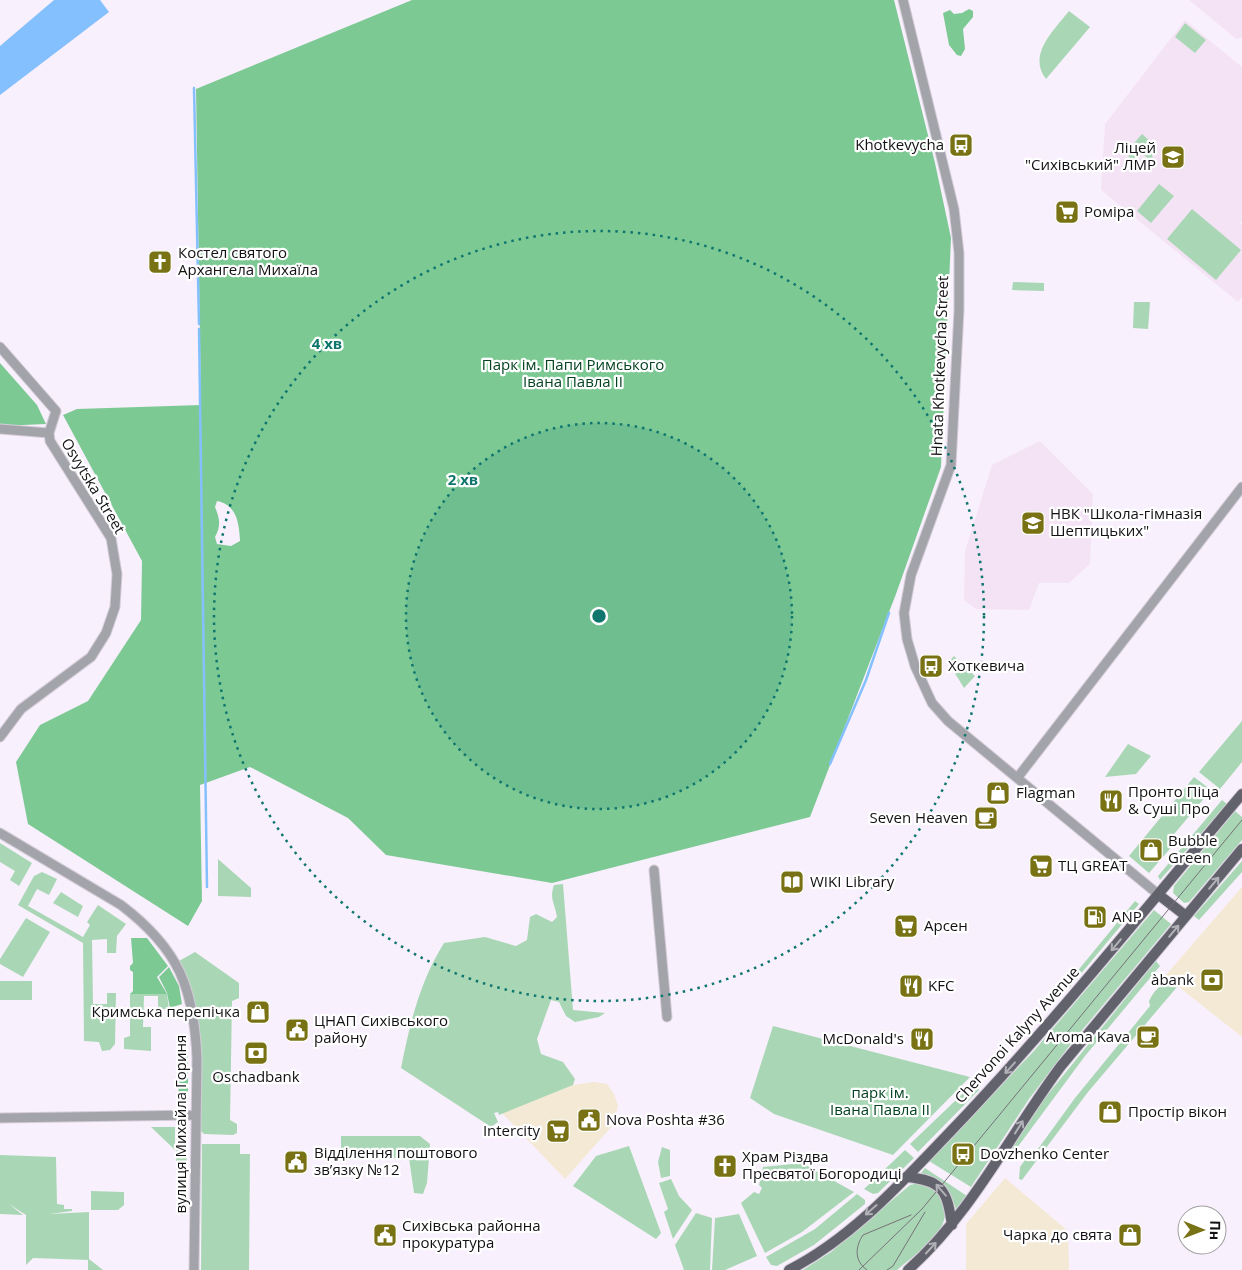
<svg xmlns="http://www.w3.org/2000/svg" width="1242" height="1270" font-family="'Open Sans',sans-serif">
<rect width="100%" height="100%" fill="#f9f0fd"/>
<path fill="#f3e9d4" d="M1242 887V1037L1165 976Z
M594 1082 607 1084 614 1094 618 1105 614 1124 565 1179 502 1113 573 1085Z
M1005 1178 1068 1231 1069 1270H966V1224Z"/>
<path fill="#f4e3f5" d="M1189 0H1242V38L1236 39Z
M1185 20 1242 67V221L1240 223 1242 225V297L1238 302 1101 190 1105 124Z
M1040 441 1093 494 1090 564 1069 583H1039L1029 610 976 609 964 600 965 551 992 465Z"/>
<path fill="#a9d7b5" d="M1069 11 1090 27 1046 79C1027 55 1054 30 1069 11Z
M1185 23 1206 40 1195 53 1175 37Z
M1142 134 1151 142 1153 163 1141 152 1130 166 1128 150Z
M1159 184 1174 196 1151 223 1137 211Z
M1192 209 1241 250 1216 280 1167 239Z
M1013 282 1044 283V291L1012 290Z
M1134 302H1150L1148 329 1133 328Z
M954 656 975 676 964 688 948 662Z
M1242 721V762L1220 789 1199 772Z
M1128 744 1151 756 1136 774 1105 777Z
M1194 777 1211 790 1170 839 1174 844 1149 873 1129 856Z
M1222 800 1227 804 1160 880 1158 876Z
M1235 811 1242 817V840L1189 902 1184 903 1173 893 1174 886Z
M0 843 32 863 19 886 10 880 15 871 0 862Z
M218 859 251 888V897L218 896Z
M1242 861V872L1199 920 1194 916Z
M42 872 57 879 49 895 37 889 28 906 83 937 90 925 87 922 98 905 126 924 117 936 116 953H107V939L92 940 93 1004H107V993H116L115 1044 110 1050 102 1051 99 1042 84 1041 83 943 18 905 34 876Z
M563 884 573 1010 605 1013 599 1017 575 1022 566 1016 559 1002 551 1000 537 1039 541 1054 563 1062 575 1079 573 1085 499 1115 498 1112 494 1113 498 1122 491 1127 401 1068C410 1023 420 981 444 943L485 937 516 946 527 940 530 917 536 914 552 922 557 917C555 904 549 899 554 885Z
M61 892 83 906 78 917 53 903Z
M1135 901 1139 904 1069 988 1066 985Z
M1154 910 1171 924 1073 1041 1029 1099 971 1187 929 1161 1033 1052Z
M26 918 50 932 23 977 0 964V959Z
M195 952 239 983V998L232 1001 230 1120 237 1124V1133L233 1135 204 1134 200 1130C201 1072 205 1015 179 961Z
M1156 961 1160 966 1085 1056 1008 1160H1004L1040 1104Z
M0 981H32V1000H0Z
M1170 981 1177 987 1088 1092 1022 1180 1019 1179 1020 1167 1025 1160H1030L1075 1098 1150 1006 1149 1001C1154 991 1160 984 1170 981Z
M130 994H167L169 1009H158V996H144L143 1027H151V1051L124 1049V1038L130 1036Z
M773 1026 970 1077 893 1155 774 1114 750 1098Z
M978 1079 979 1090 918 1152 910 1144Z
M151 1127H175V1150Z
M177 1127C192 1131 186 1157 186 1170H176Z
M341 1136H420L430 1144 427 1183 423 1194 414 1193 409 1158 341 1157Z
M202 1144H240V1154H250L249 1270H201Z
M629 1146 661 1233 656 1239 573 1186 596 1156Z
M662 1147 670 1150V1176L661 1178 658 1162Z
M905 1150 914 1158 878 1193 873 1194 864 1189Z
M0 1155 56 1157 57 1204 64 1205V1209H72V1211L49 1214 89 1212V1259L103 1270H88V1260L33 1258 26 1265V1215L9 1204 23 1215 0 1214Z
M802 1163 854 1192 802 1232 765 1253 741 1203 754 1192 759 1194 762 1188 759 1185 763 1167Z
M925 1168 967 1196 958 1209H956C949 1189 941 1179 921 1173Z
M671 1179 679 1196 692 1210 673 1239 664 1212 668 1209 659 1183Z
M919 1183C929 1186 938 1190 943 1201 955 1230 916 1253 897 1270H803L831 1252 910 1185Z
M91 1191 124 1192V1205L118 1210H91Z
M857 1194 865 1200V1204L814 1245 777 1266 771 1265 766 1257 815 1229Z
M696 1213 712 1218 710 1270H684L675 1245Z
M739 1214 757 1256 725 1270H712L715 1218Z"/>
<path fill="#7dc994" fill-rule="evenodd" d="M412 0H894L935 163 951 238 941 467 896 594 810 817 552 883 386 855 348 818 250 767 200 785 202 901 188 926 28 824 16 762 40 725 88 701 141 620 142 561 63 415 77 409 201 405 196 89ZM217 501C237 505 239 523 240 541L231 546 217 544 215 537C221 526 220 519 215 507Z
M969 9 973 11V17L963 29 965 49 961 56 957 55 949 45 943 13 950 10 954 14 962 13Z
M0 363 37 405 46 424 0 426Z
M131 938H147L168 966 157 977 167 994H130L133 991V972L130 970V966L133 963Z
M169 967 179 986 182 1004 170 1008 167 993 159 977Z
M188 1055V1103L179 1101 177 1056Z"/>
<path fill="#85c0fe" d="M54 0H100L109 12 0 95V46Z"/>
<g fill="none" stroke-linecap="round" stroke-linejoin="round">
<path stroke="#85c0fe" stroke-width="2.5" d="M194 88 199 324
M199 329 207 887
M830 764 866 680 889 613"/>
<g stroke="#d4ccd8" stroke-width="11">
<path id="minor" d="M903 0 954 209 959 253V310L951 465 911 575 904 613 907 639 915 666 932 703 948 721 1159 895
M0 347 56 411 49 433 50 441 111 538 117 574 115 607 106 633 91 657 21 709 0 737
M0 429 49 433
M1018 777 1242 487
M0 833 121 905C179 949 194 988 197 1059L194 1270
M654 870 667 1017
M0 1118 196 1115"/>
</g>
<g stroke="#d4ccd8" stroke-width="12">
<path id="major" d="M1159 895 1186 916
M906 1177C943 1180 947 1191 952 1225
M789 1270C852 1238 902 1182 950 1132 1053 1024 1146 908 1242 794
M908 1270C973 1212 1010 1134 1061 1066L1242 849"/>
</g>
<use href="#minor" stroke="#a3a4aa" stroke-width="9"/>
<use href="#major" stroke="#62626d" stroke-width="10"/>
<path stroke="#777179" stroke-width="1" d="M859 1270 922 1209 1242 820
M867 1270C854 1261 855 1247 863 1235L911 1215
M887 1270 893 1266 925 1212"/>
</g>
<defs><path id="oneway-shaft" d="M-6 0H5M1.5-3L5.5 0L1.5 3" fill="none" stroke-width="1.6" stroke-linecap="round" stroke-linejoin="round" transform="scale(1.25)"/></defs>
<g stroke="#b0b0b6">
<use href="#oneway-shaft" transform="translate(1214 883) rotate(-50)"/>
<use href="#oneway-shaft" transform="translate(1174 931) rotate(-50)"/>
<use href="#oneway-shaft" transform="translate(1116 945) rotate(130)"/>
<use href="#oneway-shaft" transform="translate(1010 1068) rotate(132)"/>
<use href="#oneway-shaft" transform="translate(1019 1127) rotate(-58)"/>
<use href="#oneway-shaft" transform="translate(941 1190) rotate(-131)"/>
<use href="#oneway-shaft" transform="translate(871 1210) rotate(139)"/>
<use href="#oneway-shaft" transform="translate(931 1248) rotate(-47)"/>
</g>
<circle cx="599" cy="616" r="193" fill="#0f766e" fill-opacity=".12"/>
<g fill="none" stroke="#0f766e" stroke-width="2.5" stroke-dasharray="2.5 5">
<circle cx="599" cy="616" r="193"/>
<circle cx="599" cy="616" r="385"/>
</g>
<defs>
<g id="bus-square" transform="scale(1.25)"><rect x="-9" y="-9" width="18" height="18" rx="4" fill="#787215" stroke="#fff"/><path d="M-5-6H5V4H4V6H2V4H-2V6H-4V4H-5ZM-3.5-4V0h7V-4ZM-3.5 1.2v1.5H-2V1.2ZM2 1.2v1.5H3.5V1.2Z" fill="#fff"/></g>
<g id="school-square" transform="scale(1.25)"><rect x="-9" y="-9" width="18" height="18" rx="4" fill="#787215" stroke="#fff"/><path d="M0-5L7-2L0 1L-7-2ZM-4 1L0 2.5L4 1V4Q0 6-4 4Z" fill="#fff"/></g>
<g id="supermarket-square" transform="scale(1.25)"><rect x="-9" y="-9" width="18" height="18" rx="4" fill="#787215" stroke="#fff"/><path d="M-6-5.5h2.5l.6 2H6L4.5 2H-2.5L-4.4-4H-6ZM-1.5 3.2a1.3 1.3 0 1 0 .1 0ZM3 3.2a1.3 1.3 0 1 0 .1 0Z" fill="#fff"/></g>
<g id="church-square" transform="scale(1.25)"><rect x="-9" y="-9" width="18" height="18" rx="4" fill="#787215" stroke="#fff"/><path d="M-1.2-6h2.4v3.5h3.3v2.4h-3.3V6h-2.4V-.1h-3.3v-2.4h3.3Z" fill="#fff"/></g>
<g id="shop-square" transform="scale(1.25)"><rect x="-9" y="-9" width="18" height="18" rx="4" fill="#787215" stroke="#fff"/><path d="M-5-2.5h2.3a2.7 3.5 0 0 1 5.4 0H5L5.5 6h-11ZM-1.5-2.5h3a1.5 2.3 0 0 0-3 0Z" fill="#fff"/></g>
<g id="restaurant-square" transform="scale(1.25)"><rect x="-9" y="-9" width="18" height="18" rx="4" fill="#787215" stroke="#fff"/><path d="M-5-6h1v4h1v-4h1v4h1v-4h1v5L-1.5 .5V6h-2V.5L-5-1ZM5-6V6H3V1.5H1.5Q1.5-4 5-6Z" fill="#fff"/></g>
<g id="cafe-square" transform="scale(1.25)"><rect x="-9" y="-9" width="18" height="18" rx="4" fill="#787215" stroke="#fff"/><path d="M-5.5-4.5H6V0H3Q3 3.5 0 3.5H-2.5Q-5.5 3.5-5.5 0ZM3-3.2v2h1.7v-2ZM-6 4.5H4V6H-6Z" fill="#fff"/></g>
<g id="library-square" transform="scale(1.25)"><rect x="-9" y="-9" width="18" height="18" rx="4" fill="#787215" stroke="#fff"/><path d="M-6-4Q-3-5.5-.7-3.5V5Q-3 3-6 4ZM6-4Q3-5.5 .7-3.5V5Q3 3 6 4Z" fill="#fff"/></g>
<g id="fuel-square" transform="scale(1.25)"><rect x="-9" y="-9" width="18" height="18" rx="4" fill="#787215" stroke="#fff"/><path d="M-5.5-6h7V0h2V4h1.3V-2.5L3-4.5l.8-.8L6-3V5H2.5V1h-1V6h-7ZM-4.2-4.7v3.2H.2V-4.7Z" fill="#fff"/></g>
<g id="bank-square" transform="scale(1.25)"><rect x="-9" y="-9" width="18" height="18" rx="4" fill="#787215" stroke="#fff"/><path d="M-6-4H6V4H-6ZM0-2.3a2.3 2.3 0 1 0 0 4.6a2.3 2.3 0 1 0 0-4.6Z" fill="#fff"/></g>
<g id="civic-square" transform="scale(1.25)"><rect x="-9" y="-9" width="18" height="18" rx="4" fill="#787215" stroke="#fff"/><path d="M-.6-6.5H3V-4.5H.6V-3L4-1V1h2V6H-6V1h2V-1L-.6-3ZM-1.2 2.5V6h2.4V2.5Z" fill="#fff"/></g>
</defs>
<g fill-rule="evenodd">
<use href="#bus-square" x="961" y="145"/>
<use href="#school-square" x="1173" y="157"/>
<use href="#supermarket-square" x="1067" y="212"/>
<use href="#church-square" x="160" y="262"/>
<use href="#school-square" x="1033" y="523"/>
<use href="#bus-square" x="931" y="666"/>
<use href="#shop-square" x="998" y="793"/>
<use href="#restaurant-square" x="1111" y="801"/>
<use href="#cafe-square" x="986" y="818"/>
<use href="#shop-square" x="1151" y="850"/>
<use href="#supermarket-square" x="1041" y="866"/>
<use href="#library-square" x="792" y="882"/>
<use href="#fuel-square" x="1095" y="917"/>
<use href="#supermarket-square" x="906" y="926"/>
<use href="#bank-square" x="1212" y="980"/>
<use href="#restaurant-square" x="911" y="986"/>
<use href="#shop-square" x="258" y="1012"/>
<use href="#civic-square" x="297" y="1030"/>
<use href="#cafe-square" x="1148" y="1037"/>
<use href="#restaurant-square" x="922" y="1039"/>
<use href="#bank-square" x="256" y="1053"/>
<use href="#shop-square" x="1110" y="1112"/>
<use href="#civic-square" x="589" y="1120"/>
<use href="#supermarket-square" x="558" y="1131"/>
<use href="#bus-square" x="963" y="1154"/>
<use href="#civic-square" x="296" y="1162"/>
<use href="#church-square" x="725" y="1166"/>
<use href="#civic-square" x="385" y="1235"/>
<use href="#shop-square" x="1130" y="1235"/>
</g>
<g text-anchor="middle" stroke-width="4.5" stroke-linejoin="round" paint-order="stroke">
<g font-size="15" fill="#141115" stroke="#fff" text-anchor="start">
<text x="944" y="150" text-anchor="end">Khotkevycha</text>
<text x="1156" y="153" text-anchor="end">Ліцей<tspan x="1156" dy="17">"Сихівський" ЛМР</tspan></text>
<text x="1084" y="217">Роміра</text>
<text x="178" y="258">Костел святого<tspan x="178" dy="17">Архангела Михаїла</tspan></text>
<text x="1050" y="519">НВК "Школа-гімназія<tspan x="1050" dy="17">Шептицьких"</tspan></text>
<text x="948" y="671">Хоткевича</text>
<text x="1128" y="797">Пронто Піца<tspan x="1128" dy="17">&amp; Суші Про</tspan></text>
<text x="1016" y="798">Flagman</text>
<text x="968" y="823" text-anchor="end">Seven Heaven</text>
<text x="1168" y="846">Bubble<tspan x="1168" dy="17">Green</tspan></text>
<text x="1058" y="871">ТЦ GREAT</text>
<text x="810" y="887">WIKI Library</text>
<text x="1112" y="922">ANP</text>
<text x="924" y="931">Арсен</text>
<text x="1194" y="985" text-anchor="end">àbank</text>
<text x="928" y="991">KFC</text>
<text x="240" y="1017" text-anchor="end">Кримська перепічка</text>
<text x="314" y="1026">ЦНАП Сихівського<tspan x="314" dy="17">району</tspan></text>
<text x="1130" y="1042" text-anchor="end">Aroma Kava</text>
<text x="904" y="1044" text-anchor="end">McDonald's</text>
<text x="256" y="1082" text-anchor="middle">Oschadbank</text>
<text x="1128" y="1117">Простір вікон</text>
<text x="606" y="1125">Nova Poshta #36</text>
<text x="540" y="1136" text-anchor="end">Intercity</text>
<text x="314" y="1158">Відділення поштового<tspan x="314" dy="17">зв’язку №12</tspan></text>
<text x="980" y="1159">Dovzhenko Center</text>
<text x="742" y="1162">Храм Різдва<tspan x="742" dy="17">Пресвятої Богородиці</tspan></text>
<text x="402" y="1231">Сихівська районна<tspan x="402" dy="17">прокуратура</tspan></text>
<text x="1112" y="1240" text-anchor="end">Чарка до свята</text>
</g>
<g font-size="15" fill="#044220" stroke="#fff">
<text x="573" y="370">Парк ім. Папи Римського<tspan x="573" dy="17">Івана Павла ІІ</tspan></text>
<text x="880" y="1098">парк ім.<tspan x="880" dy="17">Івана Павла II</tspan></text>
</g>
<g font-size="15" fill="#141115" stroke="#fff">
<text transform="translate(940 366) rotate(-88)" y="5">Hnata Khotkevycha Street</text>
<text transform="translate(93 486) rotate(59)" y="5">Osvytska Street</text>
<text transform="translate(1017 1035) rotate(-48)" y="5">Chervonoi Kalyny Avenue</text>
<text transform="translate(181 1124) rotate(-90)" y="5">вулиця Михайла Гориня</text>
</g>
</g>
<circle cx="599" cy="616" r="8" fill="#0f766e" stroke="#fff" stroke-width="2.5"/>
<g font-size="15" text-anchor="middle" font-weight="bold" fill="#0f766e" stroke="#fff" stroke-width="4.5" stroke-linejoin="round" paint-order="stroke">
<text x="327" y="349">4 хв</text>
<text x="463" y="485">2 хв</text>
</g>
<g transform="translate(1202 1230) rotate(91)"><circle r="24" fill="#ffffff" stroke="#a1a0a1"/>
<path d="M0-4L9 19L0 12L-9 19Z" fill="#787215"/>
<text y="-8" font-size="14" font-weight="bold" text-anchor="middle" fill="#141115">Пн</text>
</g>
</svg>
